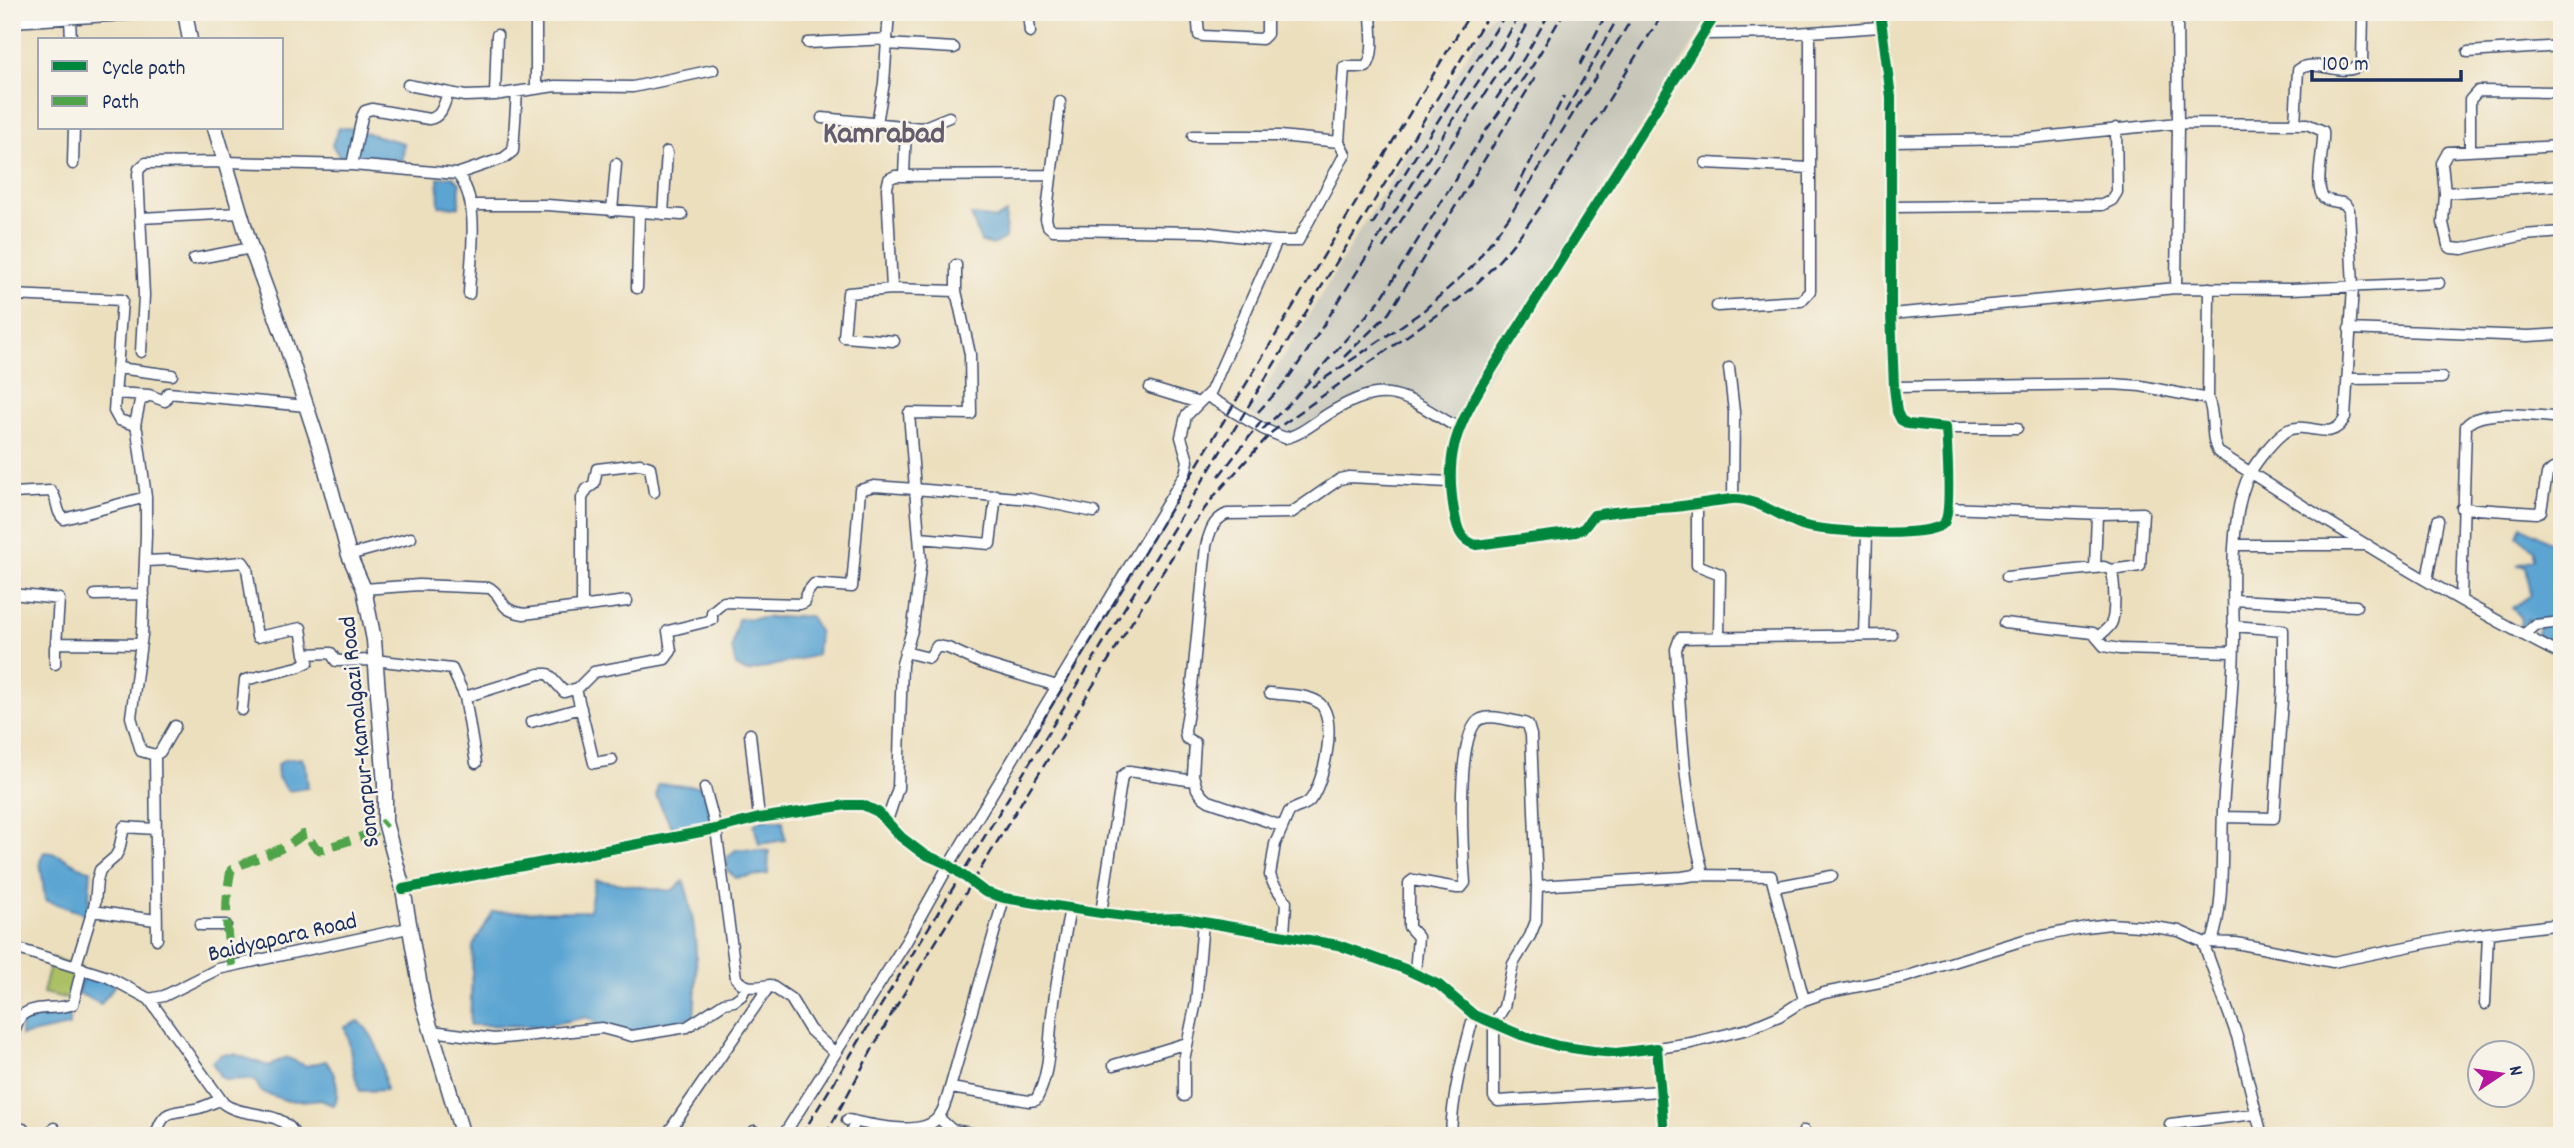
<svg xmlns="http://www.w3.org/2000/svg" width="2574" height="1148" font-family="Dekko,sans-serif">
<rect width="100%" height="100%" fill="#f7f3e8"/>
<filter id="ink" filterUnits="userSpaceOnUse"><feTurbulence type="fractalNoise" baseFrequency=".0143" numOctaves="2"/><feDisplacementMap in="SourceGraphic" scale="14" xChannelSelector="R" yChannelSelector="G"/><feConvolveMatrix kernelMatrix="1 2 1 2 8 2 1 2 1" color-interpolation-filters="sRGB"/></filter>
<filter id="wash" filterUnits="userSpaceOnUse"><feTurbulence type="fractalNoise" baseFrequency=".00686" numOctaves="4" result="noise"/><feDisplacementMap in="SourceGraphic" scale="28" xChannelSelector="R" yChannelSelector="G"/><feGaussianBlur stdDeviation="1.57" result="paint"/><feColorMatrix in="noise" values="0 0 0 0 0 0 0 0 0 0 0 0 0 0 0 0 0 1.4 0 .05"/><feComposite in="paint" operator="in"/></filter>
<g filter="url(#wash)">
<rect width="100%" height="100%" fill="#ecdfbd"/>
<path fill="#c6c5b8" d="M1493 12H1713L1457 424 1383 390 1291 433 1280 434 1249 413Z"/>
<path fill="#aac064" stroke="#627861" stroke-width="2" d="M52 958 82 968 74 1000 43 993Z"/>
<path fill="#5ba5d3" stroke="#3b6a98" stroke-width="2" d="M339 128H348L404 143 403 160 341 159 332 145Z
M452 176 460 183 459 207 439 206 438 178Z
M1006 213 1005 238 993 245 981 242 971 215 996 219Z
M2521 526 2557 546 2562 535V612L2558 610 2555 618 2562 627V648L2551 632 2547 641 2536 638 2540 621 2535 625 2527 619 2526 629 2520 628 2521 617 2512 608 2531 595 2526 566 2517 565 2534 559V549L2517 536Z
M810 616 819 632 817 655 747 672 736 666 732 648 738 619Z
M302 758 306 768 308 788 288 791 278 778 277 765 284 760Z
M658 784 708 787 712 825 674 832 656 796Z
M761 819 783 821 785 840 759 844 754 825Z
M737 849 769 851 768 874 736 878 727 870V857Z
M44 852C63 852 74 868 91 870L88 913H82L45 900 40 861Z
M595 880 671 891 684 881C698 926 698 970 694 1017L626 1033H611L587 1017 544 1026 470 1025 473 945 493 912 589 911Z
M83 973 115 985 101 1004 78 993Z
M66 1010 69 1014V1026L21 1036V1021L30 1014Z
M359 1021C380 1040 382 1063 386 1090L360 1091C351 1071 352 1048 345 1027Z
M222 1054H235L271 1067 274 1063 286 1057 306 1066 326 1061C336 1074 341 1091 334 1106L321 1100 288 1101 261 1092 256 1082 249 1079 226 1080 220 1076 212 1062Z"/>
</g>
<g filter="url(#ink)">
<g fill="none" stroke-linecap="round" stroke-linejoin="round">
<g stroke="#3a496c" stroke-width="13">
<path id="minor" d="M536 12V89
M1028 12 1030 32
M1197 12 1199 35 1203 36 1262 39 1267 34V12
M1717 12 1481 387C1454 432 1445 459 1454 511 1457 527 1459 540 1476 545L1576 532 1584 528 1594 515C1620 510 1648 509 1674 507 1693 505 1713 501 1732 499 1754 497 1783 518 1802 525 1823 532 1931 539 1944 523 1952 514 1947 444 1946 428L1908 424 1901 420 1897 412 1894 387 1891 314V97L1880 12
M2177 12 2178 123 2307 124 2323 131C2325 146 2313 188 2324 198 2328 202 2339 201 2345 204L2349 210 2353 286 2345 418C2331 444 2310 421 2288 430 2276 436 2256 462 2250 473 2229 513 2233 591 2234 636 2234 694 2226 752 2223 811 2221 853 2225 902 2212 942
M70 18 71 40
M12 22 174 12
M1704 34 1796 33 1880 27
M808 43 887 39
M886 44 954 48
M2468 52 2562 46
M408 85 465 96 495 95 555 86 633 87 713 70
M495 95 497 35
M1060 102 1046 219 1048 226 1053 230 1203 232 1277 241H1298L1345 154 1339 142 1344 67H1366C1376 55 1371 28 1371 12
M822 118 922 128 949 117
M877 123 884 83 889 12
M2295 124 2298 70C2315 56 2343 80 2362 64L2363 12
M1193 136H1280L1339 142
M1891 141 2022 139 2178 123 2176 288
M2562 146 2448 152 2442 163 2445 193 2443 223 2448 245 2451 248 2462 249 2524 235 2562 232
M2470 151V100L2478 91 2562 92
M1706 163 1810 168
M73 164 74 128
M352 165 362 117 365 111 372 109 429 119C442 117 444 104 448 93
M457 174 504 158 513 151 517 92
M904 176 906 126
M2445 193 2562 185
M472 205H547L682 215
M1891 207 2102 205 2112 200 2117 192 2116 128
M612 211 616 164
M663 214 667 152
M140 218 240 213
M194 259 251 248
M637 288 639 213
M892 289 887 188 889 179 895 176 1051 175
M956 291V265
M12 295 122 300 114 411 119 420 135 425 137 430 146 497V535L142 635 131 717 141 751 155 755 157 939
M1717 306 1801 301 1810 291V32
M1891 314 2176 288 2290 289 2439 283
M2349 329 2528 336 2562 334
M894 341 844 337 848 293 892 289 956 291 970 354 971 414 909 413 915 489 1030 499 1094 512
M141 352 144 295 138 174 139 169 146 163 224 162 352 165 457 174C482 201 470 260 469 294
M118 368 172 375
M1729 368 1734 412 1733 499
M2347 379 2442 378
M1894 387 2112 384 2141 386 2208 399 2209 288
M1150 388 1199 403
M115 393 149 395
M1207 396 1263 429 1285 438C1300 435 1314 423 1328 414 1389 376 1404 397 1460 429
M2208 399C2216 416 2209 435 2218 452 2330 524 2443 594 2562 655
M135 425 140 401 149 395 165 401 168 393 306 406
M1946 428H2017
M12 493 51 491C59 500 55 512 64 519L146 497
M1697 505V565L1720 574 1719 636
M1948 508 2102 514 2143 513 2140 566 2111 570
M2462 508 2536 513 2541 511 2547 474 2553 469 2562 470
M919 538 990 544 996 495
M2235 545H2368
M349 555 411 538
M145 561 169 560 207 565 243 562 247 568 257 637 301 628 305 654 331 653 336 661 374 660 452 669 465 697 476 763
M2095 568 2097 514
M2006 577 2104 567 2111 570C2115 580 2116 615 2111 624 2108 629 2102 633 2098 637
M2427 580 2438 520
M364 589 419 585 490 588C507 600 496 609 524 614L627 601
M12 594 59 599 56 645
M95 595 144 594
M2461 599 2466 426C2480 407 2539 416 2562 418
M2233 600 2356 606
M582 607V498L587 489 594 484 597 469 640 464 650 467 654 492
M2004 623 2093 633 2104 646 2119 649 2233 652
M1864 635 1867 533
M2523 635 2535 625 2562 622
M905 652 929 658 937 646 948 648 981 663 1057 686
M55 664V647L58 643 141 644
M576 689 594 763 612 760
M1270 693C1284 695 1306 694 1318 702 1339 717 1324 781 1311 799 1306 807 1296 806 1289 812L1275 844 1270 875 1273 883 1286 902 1284 935
M465 697 539 674H548L564 692 578 688 594 672 665 659 671 651 668 631 712 620V612L724 602 800 604 805 602 806 594 814 584 852 587 860 490 874 486 915 489 921 560 913 627 902 664 898 788 887 821
M242 710 245 680 298 667 308 662 305 654
M531 722 581 708
M750 734 759 818
M155 755 160 752 175 726
M705 788 716 829 736 978C745 990 756 987 770 985L791 999 810 1030 835 1053
M2223 817 2274 818 2283 685V630L2233 626
M1281 826 1209 801 1203 797 1197 789 1193 775 1195 743 1186 738 1185 731 1192 686 1206 546C1210 531 1213 520 1227 514L1291 513 1340 479 1349 477 1449 482
M1695 875 1771 876 1804 1000
M1537 886 1682 877 1695 875 1702 869C1684 798 1681 723 1676 649L1680 638 1892 635
M1774 887 1832 876
M403 889 716 829 759 818 847 805H863L878 812 901 837 922 853 949 865 985 892 1004 898 1101 913 1150 919 1180 918 1338 945 1405 969 1439 985 1474 1015 1521 1035 1558 1046 1593 1051 1616 1053 1657 1048 1664 1136
M93 911 155 920
M1101 913 1122 776 1129 771 1194 781
M2560 924 2562 958
M200 925H226
M2203 942 2237 1036 2262 1136
M12 947 108 977 149 999 164 996 218 969 408 928
M76 965 95 903 97 880 100 870 115 857 119 850 124 827 155 829
M1415 973 1418 937 1409 927V883L1413 880 1457 888H1461L1465 883C1463 856 1454 729 1481 719 1493 714 1511 721 1524 723L1528 725 1531 735 1537 886 1536 921 1530 936 1513 964 1504 1007 1494 1024V1097L1498 1101 1661 1091
M149 999 224 1104C245 1119 283 1108 295 1136
M2485 1004 2488 933
M432 1031 494 1039 602 1028 632 1036 687 1027 724 1003 734 1001 742 995 746 986
M12 1036C16 1030 16 1021 22 1015 36 1004 59 1011 73 1004L82 968
M1657 1048 1691 1043 1748 1029 1779 1016 1804 1000 1824 993 1905 977 2024 940 2086 927 2110 924 2154 927 2179 931 2203 942 2236 943 2333 962 2455 937 2562 924
M1114 1065 1187 1043
M951 1088 1029 1101 1036 1100C1050 1075 1049 1042 1052 1015 1057 978 1064 943 1070 907
M1184 1096V1060L1196 1002 1203 922
M939 1118 952 1130 990 1136
M847 1120C870 1124 924 1139 939 1116 943 1111 946 1102 948 1095L1004 898
M2170 1124 2255 1114
M22 1136 23 1129
M54 1136V1128
M156 1136C163 1106 175 1114 199 1108 207 1106 213 1102 221 1100
M666 1136 770 985
M751 1136 754 1131
M783 1136 906 942 949 865 1185 474 1188 461 1181 437 1186 416 1211 391 1277 241
M851 1136 854 1121
M1451 1136C1452 1095 1463 1055 1474 1015
M1804 1136V1131"/>
</g>
<g stroke="#3a496c" stroke-width="17">
<path id="secondary" d="M185 12 190 40
M215 128 251 248 283 335 320 448 349 555 364 589 374 640 385 785V822L403 889 423 1003 463 1136"/>
</g>
<use href="#minor" stroke="#fff" stroke-width="10"/>
<use href="#secondary" stroke="#fff" stroke-width="14"/>
<path stroke="#1b2f5e" stroke-width="2.5" stroke-dasharray="10 5" stroke-linecap="butt" d="M1580 65 1607 12
M1496 99 1524 58 1550 12
M1565 112 1621 12
M1515 192 1564 96
M1372 225 1507 12
M1383 248 1513 51 1534 12
M1344 357 1389 313 1537 75
M1312 387 1423 311 1472 267 1509 217 1636 12
M1258 412 1284 384 1306 353 1457 113 1502 46 1521 12
M1262 430 1292 401 1381 299 1485 132 1533 65 1564 12
M1219 476 1264 418
M1034 735 1471 12
M894 1010 1151 591 1188 531 1215 495 1272 432 1456 301C1507 261 1539 210 1573 157 1603 109 1633 60 1664 12
M801 1136 1490 12
M825 1136 897 1004"/>
<path stroke="#4fa44a" stroke-width="9" stroke-dasharray="18 9" stroke-linecap="butt" d="M232 966C226 933 224 903 231 870 255 856 280 854 302 835L307 834 314 846 320 850 373 833 385 822"/>
<g stroke="#f7f3e8" stroke-width="15">
<path id="cycleway" d="M1717 12 1481 387C1454 432 1445 459 1454 511 1457 527 1459 540 1476 545L1576 532 1584 528 1594 515C1620 510 1648 509 1674 507 1693 505 1713 501 1732 499 1754 497 1783 518 1802 525 1823 532 1931 539 1944 523 1952 514 1947 444 1946 428L1908 424 1901 420 1897 412 1894 387 1891 314V97L1880 12
M403 889 716 829 759 818 847 805H863L878 812 901 837 922 853 949 865 985 892 1004 898 1101 913 1150 919 1180 918 1338 945 1405 969 1439 985 1474 1015 1521 1035 1558 1046 1593 1051 1616 1053 1657 1048 1664 1136"/>
</g>
<use href="#cycleway" stroke="#00873e" stroke-width="10"/>
</g>
</g>
<g text-anchor="middle" stroke-width="5" stroke-linejoin="round" paint-order="stroke">
<g font-size="24" fill="#1b2f5e" stroke="#f7f3e8">
<text transform="translate(358 732) rotate(-96)" y="8">Sonarpur-Kamalgazi Road</text>
<text transform="translate(282 936) rotate(-13)" y="8">Baidyapara Road</text>
</g>
<g font-size="32" font-weight="bold" fill="#635d6e" stroke="#f7f3e8">
<text x="884" y="142">Kamrabad</text>
</g>
</g>
<rect width="2574" height="1148" fill="none" stroke="#f7f3e8" stroke-width="42"/>
<rect x="38" y="38" width="245" height="91" fill="#f7f3e8" stroke="#9fa5b1" stroke-width="2"/>
<rect x="52" y="61" width="35" height="10" fill="#00873e" stroke="#9fa5b1" stroke-width="2"/>
<text x="102" y="74" font-size="21" fill="#1b2f5e">Cycle path</text>
<rect x="52" y="96" width="35" height="10" fill="#4fa44a" stroke="#9fa5b1" stroke-width="2"/>
<text x="102" y="108" font-size="21" fill="#1b2f5e">Path</text>
<g transform="translate(2501 1074) rotate(77)"><circle r="33" fill="#f7f3e8" stroke="#9fa5b1" stroke-width="2"/>
<path d="M0-5L12 26L0 18L-12 26Z" fill="#b5179e"/>
<text y="-10" font-size="19" font-weight="bold" text-anchor="middle" fill="#1b2f5e">N</text>
</g>
<path d="M2312 70v10h149v-10" fill="none" stroke="#1b2f5e" stroke-width="3.5"/>
<text x="2322" y="70" font-size="21" fill="#1b2f5e" stroke="#f7f3e8" stroke-width="5" paint-order="stroke">100 m</text>
</svg>
